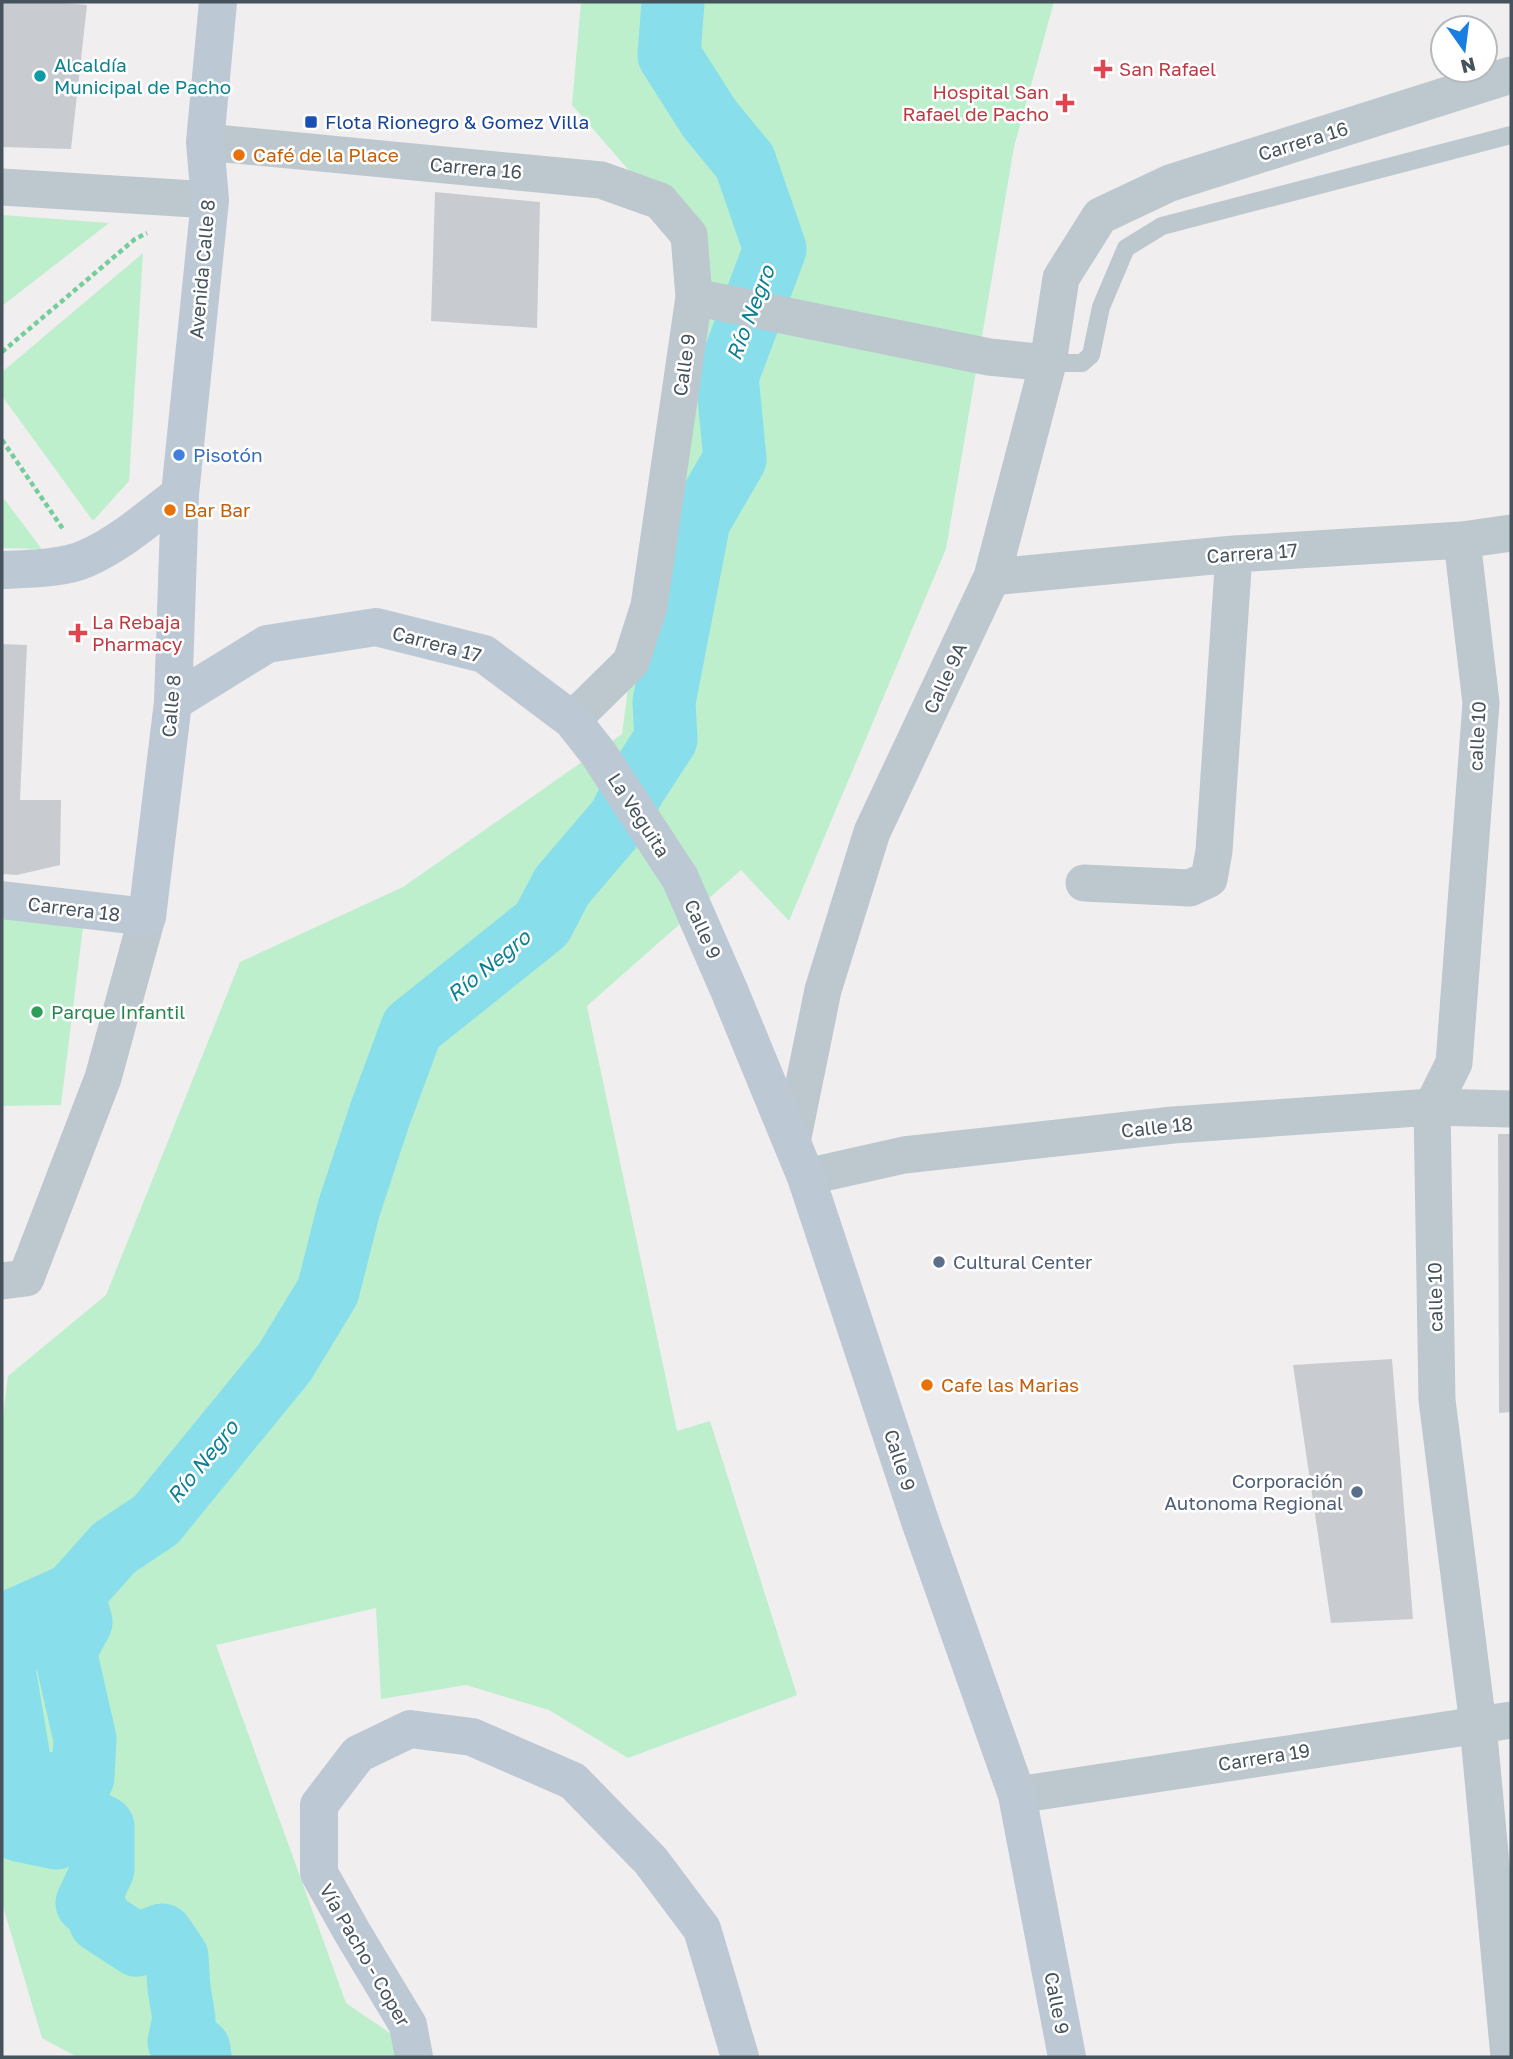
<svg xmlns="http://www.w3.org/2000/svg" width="1513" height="2059" font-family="'Golos Text',sans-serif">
<rect width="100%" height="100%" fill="#f1eeef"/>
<path fill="#bdefcd" d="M581 2H1054L1014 147 946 549 789 921 741 870 587 1006 677 1431 710 1421 797 1695 628 1758 549 1710 466 1685 381 1699 376 1608 216 1645 346 2003 425 2057H77L42 2038 2 1903V1424L8 1376 106 1295 240 962 403 887 622 734 686 236 572 105Z
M2 215 109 223 2 306Z
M143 253 129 481 93 521 2 396V372Z
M2 496 41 548V549L2 548Z
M2 913 84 919 61 1105 2 1106Z"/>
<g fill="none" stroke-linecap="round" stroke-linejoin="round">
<path stroke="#89deec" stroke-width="63" d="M10 1811C35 1790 51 1783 83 1777L85 1739 65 1651 81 1622 73 1594
M2 1813 22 1777 4 1669 17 1619 73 1594 114 1548 156 1520 285 1362 328 1291 349 1208 380 1114 412 1028 542 924 562 886 620 818 634 788 666 739 664 702 699 521 735 459 727 377 775 249 745 162 709 118 669 55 673 2
M2 1824 22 1831 56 1838 84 1817 103 1827V1869L87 1903 96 1909 100 1921 137 1945 162 1935 177 1957 179 1988 184 2019 179 2042 199 2049 200 2057"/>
</g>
<path fill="#c8ccd1" d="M2 2H53L87 5 71 149 2 147Z
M435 192 540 202 537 328 431 321Z
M2 644 27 645 20 800H61L60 865 17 875 2 874Z
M1498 1134H1511V1412L1499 1413Z
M1392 1359 1413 1619 1331 1623 1293 1365Z"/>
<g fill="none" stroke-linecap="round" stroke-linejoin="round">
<path stroke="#74cd9b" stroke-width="4.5" stroke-dasharray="5 3.5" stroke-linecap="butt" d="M2 352 135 239 147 233
M2 440 63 529"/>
<path stroke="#bcc7ce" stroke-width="18" d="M1048 363H1082L1091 355 1101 307 1126 248 1162 226 1511 135"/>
<path stroke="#bcc7ce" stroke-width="37" d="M205 142 601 180 660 201 689 235 694 297 649 606 631 662 572 720
M2 187 210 200
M694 297 989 357 1048 363
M1462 540 1481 703 1454 1063 1432 1107 1437 1400 1478 1725 1509 2057
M992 577 1234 554 1462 540 1511 533
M1084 883 1190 888 1209 879 1214 851 1234 554
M792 1142 823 990 872 832 992 577 1048 363 1061 278 1100 216 1170 183 1511 75
M806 1177 904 1155 1173 1125 1432 1107 1511 1109
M2 1281 26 1278 103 1078 147 917
M1017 1795 1511 1720"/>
<path stroke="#bcc8d3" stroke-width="38" d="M2 570C27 569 64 569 87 558 121 543 150 517 180 494
M173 702 267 644 376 627 484 654 572 720 598 753 680 878 729 990 806 1177 921 1524 1017 1795 1067 2057
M2 900 147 917 173 702 180 494 210 200 205 142 218 2
M414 2057 408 2025 352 1932 319 1873V1805L358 1754 410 1729 472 1737 573 1781 651 1861 702 1929 740 2057"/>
</g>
<g fill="#e0444e" stroke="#fff" stroke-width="2.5">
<path d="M1099.5 58.5h7v7h7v7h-7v7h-7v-7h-7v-7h7z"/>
<path d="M1061.5 92.5h7v7h7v7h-7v7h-7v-7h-7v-7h7z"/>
<path d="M74.5 622.5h7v7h7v7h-7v7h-7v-7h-7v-7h7z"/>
</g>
<circle fill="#0f9aa8" stroke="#fff" stroke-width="2.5" cx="40" cy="76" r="7"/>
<rect fill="#1a4fb4" stroke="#fff" stroke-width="2.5" x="304" y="115" width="14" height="14" rx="3.5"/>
<g fill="#e8710a" stroke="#fff" stroke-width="2.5">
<circle cx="239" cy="155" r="7"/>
<circle cx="170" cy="510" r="7"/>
<circle cx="927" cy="1385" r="7"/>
</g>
<circle fill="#3f7fe0" stroke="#fff" stroke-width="2.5" cx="179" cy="455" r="7"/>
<circle fill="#2e9e5b" stroke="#fff" stroke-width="2.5" cx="37" cy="1012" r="7"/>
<g fill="#5c6f8a" stroke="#fff" stroke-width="2.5">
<circle cx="939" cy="1262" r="7"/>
<circle cx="1357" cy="1492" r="7"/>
</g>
<g text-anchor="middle" stroke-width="5" stroke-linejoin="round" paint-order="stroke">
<g font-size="19" fill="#0d838f" stroke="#fff" text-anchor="start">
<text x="54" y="72">Alcaldía<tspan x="54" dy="22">Municipal de Pacho</tspan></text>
</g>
<g font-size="19" fill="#be3a42" stroke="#fff" text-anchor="start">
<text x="1119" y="76">San Rafael</text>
<text x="1049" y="99" text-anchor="end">Hospital San<tspan x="1049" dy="22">Rafael de Pacho</tspan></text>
<text x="92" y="629">La Rebaja<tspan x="92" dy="22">Pharmacy</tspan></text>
</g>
<g font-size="19" fill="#164399" stroke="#fff" text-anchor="start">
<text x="325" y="129">Flota Rionegro &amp; Gomez Villa</text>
</g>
<g font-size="19" fill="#46535c" stroke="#fff">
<text transform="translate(1303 141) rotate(-17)" y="7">Carrera 16</text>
<text transform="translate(476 168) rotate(5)" y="7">Carrera 16</text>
<text transform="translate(202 269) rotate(-85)" y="7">Avenida Calle 8</text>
<text transform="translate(684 365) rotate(-82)" y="7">Calle 9</text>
<text transform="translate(1252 553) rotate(-4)" y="7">Carrera 17</text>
<text transform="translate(437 644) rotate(15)" y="7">Carrera 17</text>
<text transform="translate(945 678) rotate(-65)" y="7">Calle 9A</text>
<text transform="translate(171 706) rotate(-85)" y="7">Calle 8</text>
<text transform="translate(1477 736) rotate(-87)" y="7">calle 10</text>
<text transform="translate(639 815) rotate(57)" y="7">La Veguita</text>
<text transform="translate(74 909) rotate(7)" y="7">Carrera 18</text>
<text transform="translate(703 929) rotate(66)" y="7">Calle 9</text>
<text transform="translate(1157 1127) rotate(-6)" y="7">Calle 18</text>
<text transform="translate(1435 1297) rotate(-91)" y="7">calle 10</text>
<text transform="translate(900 1460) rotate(72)" y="7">Calle 9</text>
<text transform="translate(1264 1757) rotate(-9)" y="7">Carrera 19</text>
<text transform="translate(365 1955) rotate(60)" y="7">Vía Pacho - Coper</text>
<text transform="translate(1057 2003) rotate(79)" y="7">Calle 9</text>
</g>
<g font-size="19" fill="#c56008" stroke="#fff" text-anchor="start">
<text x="253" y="162">Café de la Place</text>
<text x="184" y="517">Bar Bar</text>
<text x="941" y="1392">Cafe las Marias</text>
</g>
<g font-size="19" fill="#366cbe" stroke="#fff" text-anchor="start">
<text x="193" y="462">Pisotón</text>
</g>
<g font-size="19" fill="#27864d" stroke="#fff" text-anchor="start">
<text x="51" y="1019">Parque Infantil</text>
</g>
<g font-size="19" fill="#4e5e75" stroke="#fff" text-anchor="start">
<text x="953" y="1269">Cultural Center</text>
<text x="1343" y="1488" text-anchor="end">Corporación<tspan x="1343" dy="22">Autonoma Regional</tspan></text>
</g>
<g font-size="21" font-style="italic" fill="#0d8093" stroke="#fff">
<text transform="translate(751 313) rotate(-69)" y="7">Río Negro</text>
<text transform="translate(489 966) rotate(-39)" y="7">Río Negro</text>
<text transform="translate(203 1462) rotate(-51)" y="7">Río Negro</text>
</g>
</g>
<rect width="1513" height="2059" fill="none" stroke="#46535c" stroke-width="7"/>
<g transform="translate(1464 49) rotate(166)"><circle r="33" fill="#ffffff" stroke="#b5babe" stroke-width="2"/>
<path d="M0-5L12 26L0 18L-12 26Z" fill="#197ee1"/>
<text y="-10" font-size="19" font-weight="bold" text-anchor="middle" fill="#46535c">N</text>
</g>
</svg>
